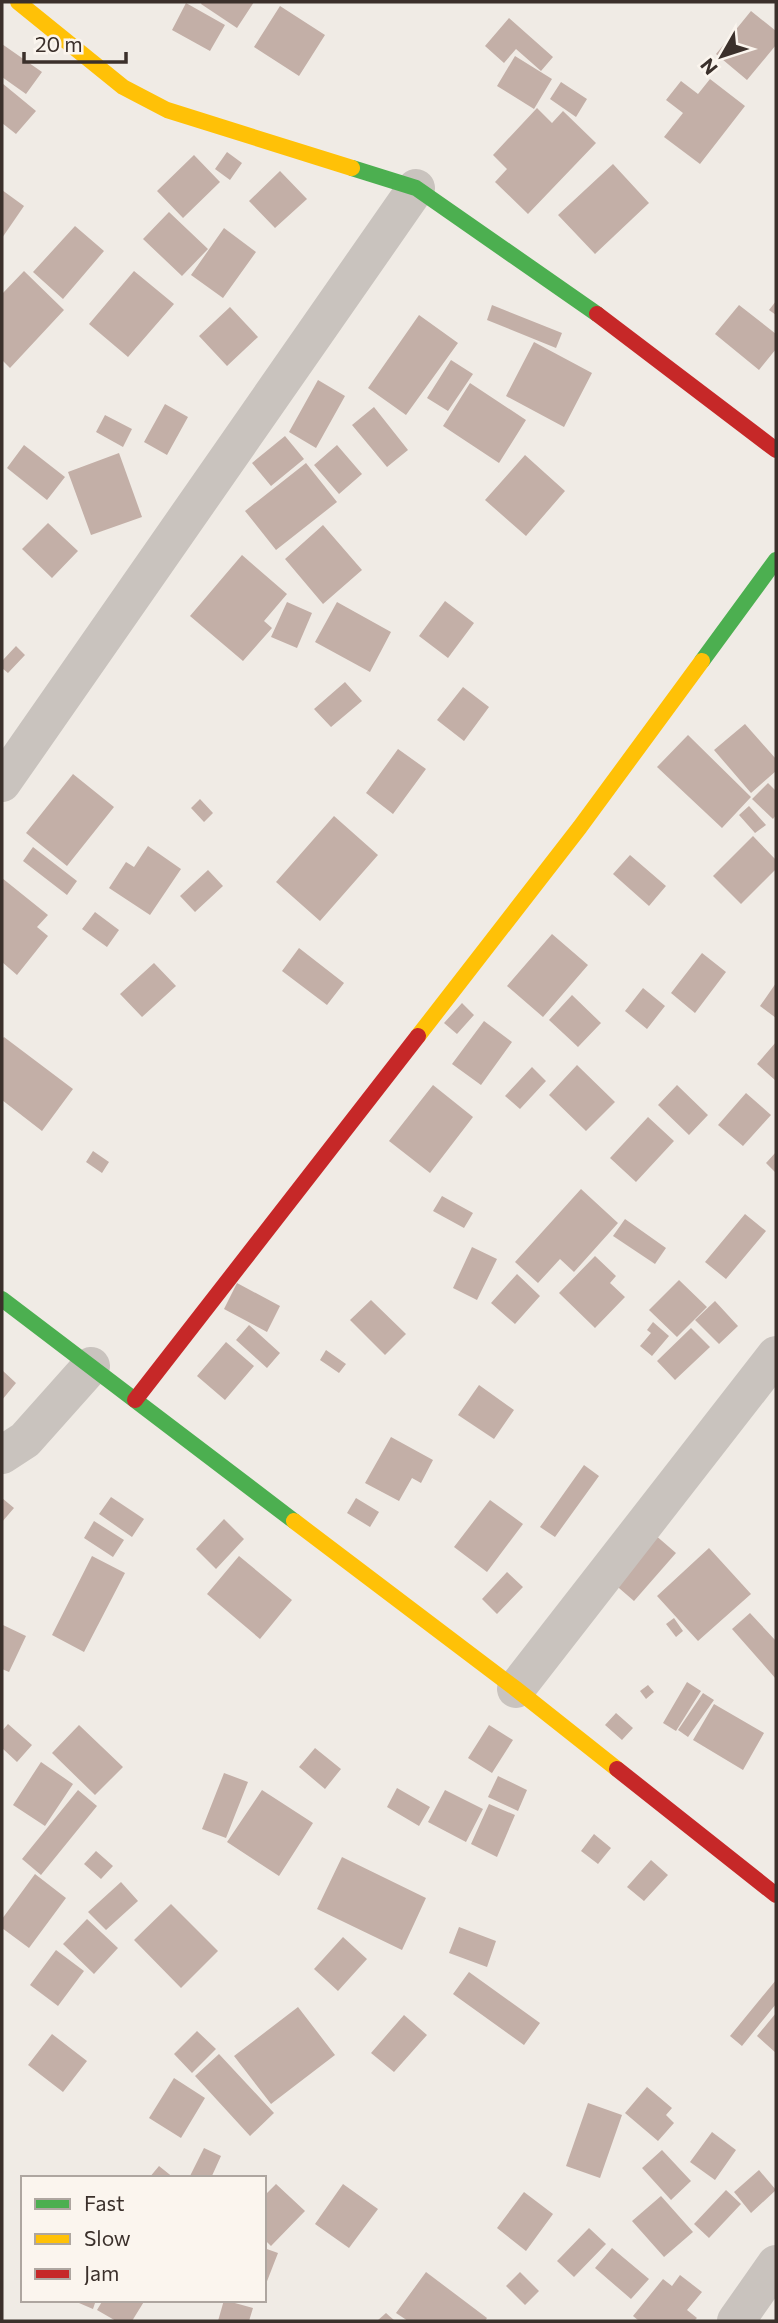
<svg xmlns="http://www.w3.org/2000/svg" width="778" height="2323" font-family="Commissioner,sans-serif">
<rect width="100%" height="100%" fill="#f0ebe5"/>
<path fill="#c3afa7" d="M202 2H254L237 28 201 4Z
M186 3 225 25 210 51 172 30Z
M280 6 325 35 299 76 254 47Z
M751 11 776 31V45L747 80 716 54Z
M509 18 553 57 541 71 516 49 504 63 485 46Z
M2 44 42 72 26 94 2 77Z
M515 56 552 79 534 109 497 86Z
M710 79 745 106 700 164 664 137 683 113 666 100 681 81 698 94Z
M561 82 587 99 576 117 550 99Z
M2 83 36 111 16 134 2 123Z
M537 108 552 123 563 111 596 143 528 214 495 182 507 169 493 155Z
M227 152 242 163 230 180 215 169Z
M194 155 220 182 183 218 157 191Z
M613 164 649 203 595 254 558 215Z
M280 171 307 199 275 228 249 201Z
M2 190 24 206 2 238Z
M169 212 208 249 182 276 143 239Z
M75 226 104 251 63 299 33 272Z
M224 228 256 252 223 298 191 275Z
M24 271 64 310 10 368 2 360V294Z
M134 271 174 304 128 357 89 324Z
M776 301V315L769 310Z
M492 305 562 333 556 348 487 320Z
M739 305 776 334V349L759 370 715 334Z
M230 307 258 337 227 366 199 336Z
M419 315 458 343 406 415 368 388Z
M534 342 592 373 564 427 506 396Z
M451 360 473 374 448 411 427 398Z
M318 380 345 396 316 448 289 432Z
M470 383 526 420 499 463 443 426Z
M165 404 188 417 167 455 144 442Z
M374 407 408 450 387 467 352 425Z
M105 415 132 429 123 447 96 432Z
M285 436 304 459 271 486 252 463Z
M24 445 65 477 47 500 7 468Z
M337 445 362 474 339 494 314 465Z
M119 453 142 517 91 535 68 472Z
M525 455 565 491 526 536 485 500Z
M306 463 337 502 276 550 245 511Z
M48 523 78 551 52 578 22 549Z
M323 525 362 570 323 604 285 559Z
M242 555 287 594 264 621 272 628 243 661 190 616Z
M445 601 474 623 448 658 419 636Z
M287 602 312 613 297 648 271 637Z
M337 602 391 632 370 672 315 642Z
M16 646 25 655 8 673 2 668V661Z
M345 682 362 701 331 727 314 709Z
M463 687 489 707 464 741 437 720Z
M745 724 776 759V771L751 793 714 750Z
M688 735 751 797 722 828 657 767Z
M398 749 426 769 393 814 366 793Z
M73 774 114 807 67 866 26 833Z
M768 783 776 791V815L773 819 752 799Z
M200 799 213 813 204 822 191 808Z
M749 806 766 825 755 833 739 815Z
M334 816 378 855 320 921 276 882Z
M753 836 776 860V869L741 904 713 876Z
M148 846 181 869 150 915 109 888 126 862 134 867Z
M33 847 77 881 67 895 23 861Z
M630 855 666 886 649 906 613 874Z
M208 870 223 886 195 912 180 896Z
M2 878 48 915 37 927 48 936 17 975 2 962Z
M95 912 119 930 107 947 82 929Z
M552 934 588 965 543 1017 507 986Z
M299 948 344 983 327 1005 282 971Z
M702 953 726 972 695 1013 671 993Z
M154 963 176 986 142 1017 120 994Z
M776 983V1018L760 1006Z
M643 988 665 1006 647 1029 625 1011Z
M572 995 601 1023 578 1047 549 1020Z
M462 1003 474 1015 457 1034 444 1023Z
M484 1021 512 1042 481 1085 452 1064Z
M4 1037 73 1089 42 1131 2 1100V1039Z
M776 1042V1081L757 1064Z
M577 1065 615 1102 586 1131 549 1095Z
M532 1067 546 1081 520 1109 505 1096Z
M433 1085 473 1117 430 1173 389 1141Z
M677 1085 708 1115 689 1135 658 1105Z
M746 1093 771 1115 743 1146 718 1125Z
M648 1117 674 1141 636 1182 610 1158Z
M93 1151 109 1162 102 1173 86 1162Z
M776 1152V1173L766 1163Z
M581 1189 618 1223 574 1272 560 1259 538 1283 515 1262Z
M442 1196 473 1213 464 1228 433 1211Z
M745 1214 766 1231 726 1279 705 1262Z
M625 1219 666 1248 655 1264 613 1236Z
M472 1247 497 1259 477 1300 453 1288Z
M595 1256 616 1276 610 1283 625 1297 595 1328 559 1293Z
M517 1274 540 1296 515 1324 491 1303Z
M679 1280 707 1307 677 1337 649 1310Z
M237 1283 280 1306 267 1332 224 1309Z
M371 1300 406 1334 385 1355 350 1320Z
M715 1301 738 1326 719 1344 695 1320Z
M653 1322 669 1336 652 1356 640 1346 651 1333 647 1330Z
M249 1325 280 1353 267 1368 236 1340Z
M691 1328 710 1347 675 1380 657 1361Z
M226 1342 254 1366 225 1400 197 1376Z
M326 1350 346 1364 339 1373 320 1360Z
M2 1370 16 1383 2 1400Z
M479 1385 514 1410 494 1439 458 1415Z
M391 1437 433 1460 421 1483 412 1478 399 1501 365 1483Z
M584 1465 599 1476 555 1537 540 1527Z
M111 1497 144 1519 132 1537 99 1514Z
M2 1498 14 1508 2 1522Z
M356 1498 379 1512 370 1527 347 1513Z
M490 1500 523 1524 487 1572 454 1547Z
M224 1519 244 1539 216 1569 196 1549Z
M94 1521 124 1540 113 1557 84 1538Z
M654 1534 676 1553 634 1601 612 1582Z
M709 1548 751 1594 698 1641 657 1596Z
M92 1556 125 1573 84 1652 52 1635Z
M239 1556 292 1600 260 1639 207 1594Z
M507 1572 523 1587 497 1614 482 1599Z
M750 1613 776 1641V1679L732 1629Z
M674 1618 683 1631 676 1637 666 1624Z
M3 1625 26 1636 9 1672 2 1669Z
M687 1682 701 1691 676 1731 663 1723Z
M648 1685 654 1692 646 1699 640 1691Z
M703 1693 714 1700 688 1737 678 1730Z
M714 1704 764 1733 743 1770 693 1740Z
M616 1713 633 1728 622 1740 605 1725Z
M8 1724 32 1745 17 1762 2 1748V1731Z
M79 1725 123 1767 95 1795 52 1753Z
M489 1725 513 1740 492 1773 468 1758Z
M315 1748 341 1769 325 1789 299 1767Z
M41 1762 73 1784 45 1826 13 1805Z
M224 1773 248 1782 226 1838 202 1829Z
M498 1776 527 1790 518 1811 488 1797Z
M397 1788 430 1807 419 1826 387 1807Z
M78 1790 97 1806 41 1875 22 1859Z
M262 1790 313 1823 279 1876 227 1842Z
M445 1790 483 1809 466 1842 428 1822Z
M489 1804 515 1815 497 1857 471 1844Z
M594 1834 611 1848 598 1864 581 1851Z
M96 1851 113 1866 101 1879 84 1864Z
M342 1857 426 1898 402 1950 317 1909Z
M651 1860 668 1875 644 1901 627 1887Z
M35 1874 66 1898 29 1948 2 1928V1919Z
M121 1882 138 1901 106 1930 88 1912Z
M171 1904 218 1951 181 1988 134 1940Z
M87 1919 118 1948 94 1974 63 1944Z
M459 1927 496 1941 487 1967 449 1953Z
M343 1937 367 1959 338 1991 314 1969Z
M56 1950 84 1971 58 2006 30 1985Z
M469 1972 540 2023 524 2045 453 1994Z
M776 1980V2004L742 2046 730 2036Z
M298 2007 335 2055 271 2104 234 2056Z
M776 2013V2053L757 2036Z
M404 2015 427 2035 394 2072 371 2053Z
M197 2031 216 2049 192 2073 174 2054Z
M52 2034 87 2061 63 2092 28 2065Z
M219 2054 274 2113 250 2136 195 2076Z
M174 2078 205 2098 181 2138 149 2118Z
M647 2087 672 2108 666 2115 674 2123 658 2141 625 2113Z
M588 2103 622 2115 600 2178 566 2166Z
M712 2132 736 2150 715 2180 690 2162Z
M204 2148 221 2156 211 2178H189Z
M662 2150 691 2181 671 2200 642 2168Z
M159 2166 174 2178H149Z
M759 2170 776 2190 751 2213 734 2192Z
M276 2184 305 2211 271 2246 264 2239V2196Z
M343 2184 378 2209 349 2248 315 2224Z
M726 2190 741 2204 709 2238 694 2224Z
M524 2192 553 2214 526 2251 497 2228Z
M661 2196 693 2232 664 2257 632 2221Z
M589 2228 606 2244 574 2277 557 2261Z
M264 2248 278 2253 264 2289Z
M612 2248 649 2279 631 2299 595 2268Z
M426 2272 487 2318 485 2321H408L396 2313Z
M520 2272 539 2291 525 2305 506 2286Z
M680 2275 702 2292 687 2310 697 2318 694 2321H639L633 2316 663 2279 672 2286Z
M72 2300H96L93 2309Z
M103 2300H145L132 2321H116L97 2310Z
M224 2300 253 2308 249 2321H218Z
M386 2313 395 2321H377Z"/>
<g fill="none" stroke-linecap="round" stroke-linejoin="round">
<path stroke="#c9c3be" stroke-width="38" d="M2 783 416 188
M2 1455 25 1440 91 1366
M516 1689 776 1355
M736 2321 776 2264"/>
<path stroke="#4caf50" stroke-width="16" d="M352 168 416 188 597 314
M702 661 776 560
M2 1299 294 1521"/>
<path stroke="#ffc107" stroke-width="16" d="M18 2 123 87 167 110 352 168
M418 1036 580 827 702 661
M294 1521 516 1689 617 1769"/>
<path stroke="#c62828" stroke-width="16" d="M597 314 776 450
M135 1400 418 1036
M617 1769 776 1895"/>
</g>
<rect width="778" height="2323" fill="none" stroke="#3b302b" stroke-width="7"/>
<rect x="21" y="2176" width="245" height="126" fill="#fbf5ee" stroke="#aea6a0" stroke-width="2"/>
<rect x="35" y="2199" width="35" height="10" fill="#4caf50" stroke="#aea6a0" stroke-width="2"/>
<text x="84" y="2211" font-size="21" fill="#3b302b">Fast</text>
<rect x="35" y="2234" width="35" height="10" fill="#ffc107" stroke="#aea6a0" stroke-width="2"/>
<text x="84" y="2246" font-size="21" fill="#3b302b">Slow</text>
<rect x="35" y="2269" width="35" height="10" fill="#c62828" stroke="#aea6a0" stroke-width="2"/>
<text x="84" y="2281" font-size="21" fill="#3b302b">Jam</text>
<g transform="translate(722 56) rotate(231)" stroke="#fbf5ee" stroke-width="5" paint-order="stroke">
<path d="M0-5L12 26L0 18L-12 26Z" fill="#3b302b"/>
<text y="-10" font-size="19" font-weight="bold" text-anchor="middle" fill="#3b302b">N</text>
</g>
<path d="M24 52v10h102v-10" fill="none" stroke="#3b302b" stroke-width="3.5"/>
<text x="35" y="52" font-size="21" fill="#3b302b" stroke="#fbf5ee" stroke-width="5" paint-order="stroke">20 m</text>
</svg>
